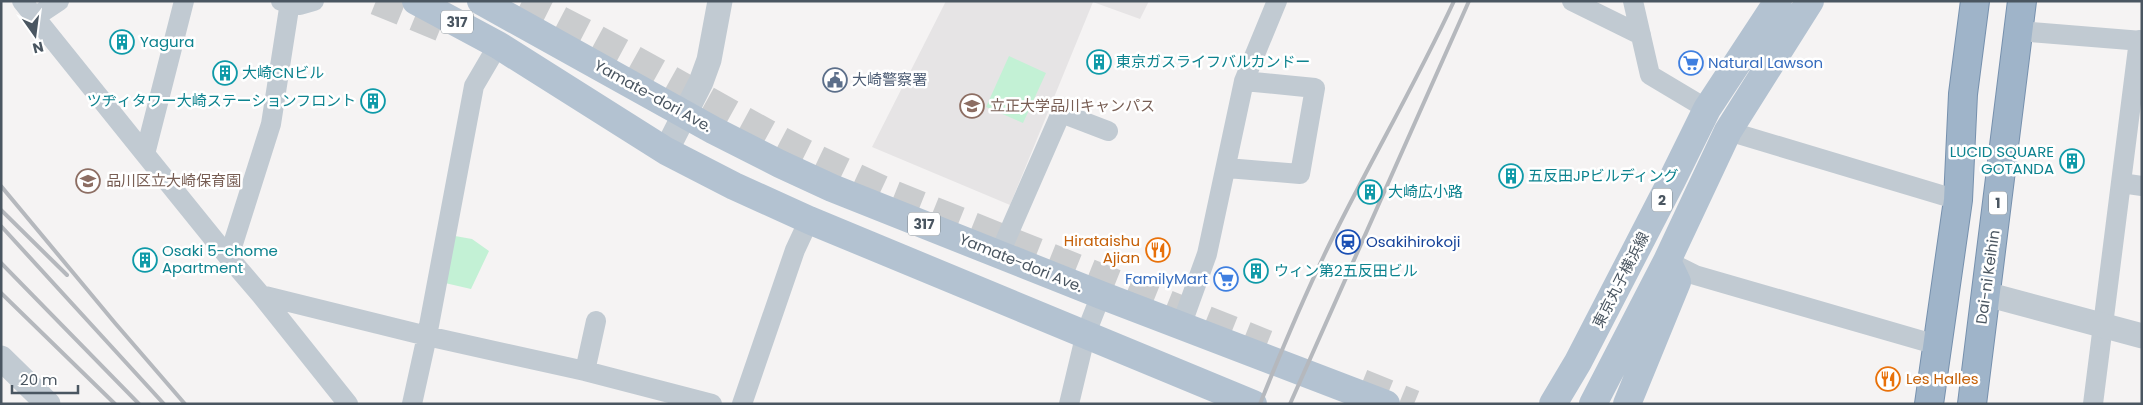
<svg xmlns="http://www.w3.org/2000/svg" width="2143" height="405" font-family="Poppins,'Noto Sans JP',sans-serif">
<rect width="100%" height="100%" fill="#f5f3f3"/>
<path fill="#e6e4e5" d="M946 1H1149L1140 19 1093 2 1010 205 872 147Z"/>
<path fill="#c3f1d5" d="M1009 56 1046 73 1023 123 986 107Z
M455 236 472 239 489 251 471 289 445 283Z"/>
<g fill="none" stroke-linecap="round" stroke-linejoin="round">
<path stroke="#caccce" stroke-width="28" stroke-dasharray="28 14" stroke-linecap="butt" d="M376 1 447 30
M522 1C606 41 685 89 767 133 807 155 849 174 890 193L1267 344
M1362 383 1414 404"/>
<g stroke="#7690ad" stroke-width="30">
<path id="trunk" d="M1929 404 1958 200 1963 94 1975 1
M1972 404 2022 1"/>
</g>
<path stroke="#c1cad2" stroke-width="20" d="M22 1 145 154
M184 1 145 154 225 253
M281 1 300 5 314 1
M1572 1 1641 35
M1633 1 1650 75 1707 109
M290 2 271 124 232 247 225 253 261 295 348 404
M35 17 59 1
M2018 31 2142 41
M1728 131 1958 200
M1227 168 1300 174 1315 88 1244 81
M2121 183 2142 186
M999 255 1061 113 1108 131
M1667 261 1695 275 1937 345
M261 295 427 336 585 371 596 321
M1181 326 1207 254 1244 81 1277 1
M585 371 712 404
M412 404 427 336 474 86 498 45
M742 404 795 250 809 220
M1069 404 1086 333 1101 295
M2093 404 2139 40"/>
<path stroke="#c1cad2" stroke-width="25" d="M666 151 701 82 709 60 720 1
M1986 294 2142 336
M1 358 48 404"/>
<path stroke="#b3c2d1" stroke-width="28" d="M416 1 498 45 666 151 734 186 809 220 1253 404
M481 1 713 130 780 164 832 188 1101 295 1386 404
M1553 404 1578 362 1672 180 1707 109 1778 1
M1593 404 1667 261 1728 131 1810 1
M1627 404 1677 282 1667 261"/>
<use href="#trunk" stroke="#9fb4c9" stroke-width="28"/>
<path stroke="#b5b8bd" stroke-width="4" d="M1 186 115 323 185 404
M1 210 67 275
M1 226 164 404
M1 263 139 404
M1 293 115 404
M1260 404C1282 349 1305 294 1331 241 1371 160 1416 83 1454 1
M1290 404 1469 1"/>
</g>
<defs>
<g id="building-ring" transform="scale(1.25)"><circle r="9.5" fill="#fff" stroke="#0f9aa8" stroke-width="1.5"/><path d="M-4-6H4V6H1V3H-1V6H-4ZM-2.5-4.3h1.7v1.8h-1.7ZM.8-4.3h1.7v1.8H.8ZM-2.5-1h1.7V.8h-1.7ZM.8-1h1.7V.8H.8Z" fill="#0f9aa8"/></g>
<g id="supermarket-ring" transform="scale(1.25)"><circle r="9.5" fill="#fff" stroke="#3f7fe0" stroke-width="1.5"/><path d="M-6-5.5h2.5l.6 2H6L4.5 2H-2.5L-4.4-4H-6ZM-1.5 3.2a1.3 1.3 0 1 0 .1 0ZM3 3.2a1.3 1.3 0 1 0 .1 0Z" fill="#3f7fe0"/></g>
<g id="civic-ring" transform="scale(1.25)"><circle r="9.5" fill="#fff" stroke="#5c6f8a" stroke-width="1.5"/><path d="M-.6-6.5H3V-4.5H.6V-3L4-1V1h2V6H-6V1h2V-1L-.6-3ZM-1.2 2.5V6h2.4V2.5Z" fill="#5c6f8a"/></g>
<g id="university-ring" transform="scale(1.25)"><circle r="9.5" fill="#fff" stroke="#8d6e63" stroke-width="1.5"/><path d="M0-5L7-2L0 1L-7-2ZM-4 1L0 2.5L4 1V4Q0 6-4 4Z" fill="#8d6e63"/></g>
<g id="school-ring" transform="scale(1.25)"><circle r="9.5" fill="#fff" stroke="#8d6e63" stroke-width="1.5"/><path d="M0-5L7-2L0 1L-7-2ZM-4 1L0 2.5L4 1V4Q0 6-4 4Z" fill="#8d6e63"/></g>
<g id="station-ring" transform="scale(1.25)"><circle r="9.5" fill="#fff" stroke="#1a4fb4" stroke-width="1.5"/><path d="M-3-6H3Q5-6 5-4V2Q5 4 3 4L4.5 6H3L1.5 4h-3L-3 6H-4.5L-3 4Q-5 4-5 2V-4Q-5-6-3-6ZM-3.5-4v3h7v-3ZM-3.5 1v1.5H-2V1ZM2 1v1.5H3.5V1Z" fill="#1a4fb4"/></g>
<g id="restaurant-ring" transform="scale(1.25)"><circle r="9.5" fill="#fff" stroke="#e8710a" stroke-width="1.5"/><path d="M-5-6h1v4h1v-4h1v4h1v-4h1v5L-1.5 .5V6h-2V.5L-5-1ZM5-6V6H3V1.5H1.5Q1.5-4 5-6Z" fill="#e8710a"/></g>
</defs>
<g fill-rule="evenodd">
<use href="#building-ring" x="122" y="42"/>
<use href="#building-ring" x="1099" y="62"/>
<use href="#supermarket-ring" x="1691" y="63"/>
<use href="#building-ring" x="225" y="73"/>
<use href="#civic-ring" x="835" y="80"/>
<use href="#building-ring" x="373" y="101"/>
<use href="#university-ring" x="972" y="106"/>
<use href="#building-ring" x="2072" y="161"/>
<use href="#building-ring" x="1511" y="176"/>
<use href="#school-ring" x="88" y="181"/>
<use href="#building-ring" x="1370" y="192"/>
<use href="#station-ring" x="1348" y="242"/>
<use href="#restaurant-ring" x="1158" y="250"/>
<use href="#building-ring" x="145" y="260"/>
<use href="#building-ring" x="1256" y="271"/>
<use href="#supermarket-ring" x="1226" y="279"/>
<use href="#restaurant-ring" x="1888" y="379"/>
</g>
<g text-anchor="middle" stroke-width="5" stroke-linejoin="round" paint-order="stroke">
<g fill="#fff" stroke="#808990" stroke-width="1">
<rect x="441" y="10.5" width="32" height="23" rx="4"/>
<rect x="1652" y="188.5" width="20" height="23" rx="4"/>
<rect x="1989" y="191.5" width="18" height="23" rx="4"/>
<rect x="908" y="212.5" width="32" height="23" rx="4"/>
</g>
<g font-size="14" font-weight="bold" fill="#4a5661">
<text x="457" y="27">317</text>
<text x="1662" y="205">2</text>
<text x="1998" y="208">1</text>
<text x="924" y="229">317</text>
</g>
<g font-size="15" fill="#0d838f" stroke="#fff" text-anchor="start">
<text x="140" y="47">Yagura</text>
<text x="1116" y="67">東京ガスライフバルカンドー</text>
<text x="242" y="78">大崎CNビル</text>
<text x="356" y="106" text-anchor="end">ツヂィタワー大崎ステーションフロント</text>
<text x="2054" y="157" text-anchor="end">LUCID SQUARE<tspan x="2054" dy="17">GOTANDA</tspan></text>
<text x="1528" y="181">五反田JPビルディング</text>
<text x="1388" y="197">大崎広小路</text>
<text x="162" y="256">Osaki 5-chome<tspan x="162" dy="17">Apartment</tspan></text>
<text x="1274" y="276">ウィン第2五反田ビル</text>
</g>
<g font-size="15" fill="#366cbe" stroke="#fff" text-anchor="start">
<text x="1708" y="68">Natural Lawson</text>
<text x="1208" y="284" text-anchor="end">FamilyMart</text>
</g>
<g font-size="15" fill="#4e5e75" stroke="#fff" text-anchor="start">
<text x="852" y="85">大崎警察署</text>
</g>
<g font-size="15" fill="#4a5661" stroke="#fff">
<text transform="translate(653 96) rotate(29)" y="5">Yamate-dori Ave.</text>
<text transform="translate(1021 263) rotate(22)" y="5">Yamate-dori Ave.</text>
<text transform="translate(1988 277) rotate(-82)" y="5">Dai-ni Keihin</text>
<text transform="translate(1621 280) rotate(-63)" y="5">東京丸子横浜線</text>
</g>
<g font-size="15" fill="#785e54" stroke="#fff" text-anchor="start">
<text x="990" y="111">立正大学品川キャンパス</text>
<text x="106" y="186">品川区立大崎保育園</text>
</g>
<g font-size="15" fill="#c56008" stroke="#fff" text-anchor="end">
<text x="1140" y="246">Hirataishu<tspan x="1140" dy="17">Ajian</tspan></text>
<text x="1906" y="384" text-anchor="start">Les Halles</text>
</g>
<g font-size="15" fill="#164399" stroke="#fff" text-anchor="start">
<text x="1366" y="247">Osakihirokoji</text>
</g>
</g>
<rect width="2143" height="405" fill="none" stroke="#4a5661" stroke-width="5"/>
<g transform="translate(35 35) rotate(166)" stroke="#ffffff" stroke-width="4" paint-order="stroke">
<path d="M0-4L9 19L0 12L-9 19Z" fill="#4a5661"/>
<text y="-8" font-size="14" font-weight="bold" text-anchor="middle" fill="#4a5661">N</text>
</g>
<path d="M12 385v8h66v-8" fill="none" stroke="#4a5661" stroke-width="2.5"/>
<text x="20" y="385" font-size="15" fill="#4a5661" stroke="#ffffff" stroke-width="4" paint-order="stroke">20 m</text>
</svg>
